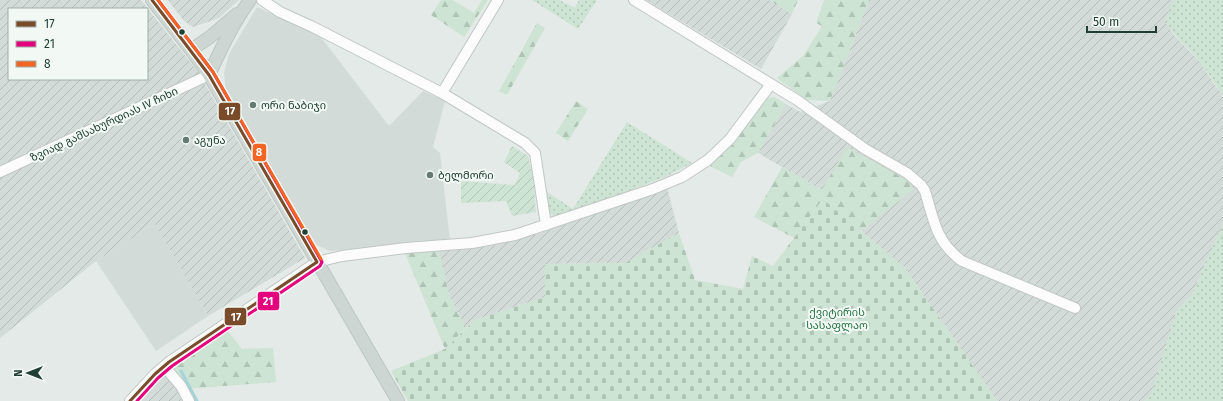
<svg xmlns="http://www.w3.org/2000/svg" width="1223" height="401" font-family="'Fira Sans','Noto Sans Georgian',sans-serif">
<defs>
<pattern id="industrial-furrows" width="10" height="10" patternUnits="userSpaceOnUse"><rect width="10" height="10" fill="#d2dbd7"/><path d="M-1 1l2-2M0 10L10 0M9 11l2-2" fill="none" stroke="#b4bdb9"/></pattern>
<pattern id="grass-dots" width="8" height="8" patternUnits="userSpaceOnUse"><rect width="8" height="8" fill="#cde3d3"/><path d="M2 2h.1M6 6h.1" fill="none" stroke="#b0c4b6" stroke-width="1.8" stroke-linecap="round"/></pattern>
<pattern id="forest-firs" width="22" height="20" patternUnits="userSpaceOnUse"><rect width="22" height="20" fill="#cde3d3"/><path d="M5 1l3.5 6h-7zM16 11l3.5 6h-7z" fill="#b0c4b6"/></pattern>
<pattern id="cemetery-stones" width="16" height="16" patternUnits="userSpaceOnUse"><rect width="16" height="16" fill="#cde3d3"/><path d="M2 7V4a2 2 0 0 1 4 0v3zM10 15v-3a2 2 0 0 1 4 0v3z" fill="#b0c4b6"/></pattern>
<pattern id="garden-furrows" width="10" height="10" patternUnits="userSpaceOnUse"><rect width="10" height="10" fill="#cde3d3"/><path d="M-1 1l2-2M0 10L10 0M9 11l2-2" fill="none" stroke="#b0c4b6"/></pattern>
</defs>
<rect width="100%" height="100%" fill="#e4eae7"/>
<path fill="#d2dbd7" d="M257 7 320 36 389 126 423 91 445 101 433 147 440 153 450 241 330 251 312 243 226 92 224 73 229 54Z
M155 224 208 316 156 351 96 261Z"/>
<path fill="url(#industrial-furrows)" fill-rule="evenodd" d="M0 0H141L198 72 305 258 208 316 155 224 96 261 0 338ZM9 9H147V79H9Z
M168 0H239L219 18 193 27 184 21Z
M646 0H769L792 14 761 69Z
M869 0H1173L1165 22 1174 35 1201 63 1216 87 1223 94V225L1206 261 1194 292 1176 312 1151 395 1144 401H997L905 268 861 231 913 189 822 190 758 153 786 104 800 112 830 101Z
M667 188 679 233 625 263 545 264V297L475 320 466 328 449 295 439 251 491 246 538 234Z
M164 372 179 390 184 401H136Z"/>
<path fill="url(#grass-dots)" d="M532 0H559L575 8 579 0H597L578 29Z
M1173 0H1223V94C1214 85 1209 73 1201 63 1189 48 1176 38 1165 22Z
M627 122 692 163 665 177 559 217H554L546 208 547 192 573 209Z
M1223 225V401H1144L1151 395 1176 312 1194 292 1206 261Z"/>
<path fill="url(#forest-firs)" d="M441 0H453L474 13 482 0H488L464 37 431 15Z
M769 0H798L792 14Z
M824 0H869L830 101 807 100 777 78 803 56 822 26 816 23Z
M537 23 545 28 507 95 499 91Z
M774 97 786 104 758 153 741 162 732 177 710 166 733 144 766 98Z
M576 101 588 109 568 141 556 133Z
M847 147 905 179 914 189 861 231 823 199 794 238 754 217 782 167 822 190Z
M404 251H439L449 295 466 328 445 349Z
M227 330 242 349 273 348 276 382 185 389 173 367Z"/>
<path fill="url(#cemetery-stones)" d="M823 199 905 268 997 401H408L391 371 445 349 475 320 545 297V264L625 263 679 233 695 280 743 289 752 256 773 266Z"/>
<path fill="url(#garden-furrows)" d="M512 146 528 156 533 175 536 212 512 216 506 201 461 203V181L515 185 520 173 504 162Z"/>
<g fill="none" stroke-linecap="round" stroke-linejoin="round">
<path stroke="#a4d3d9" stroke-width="3" d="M181 371 197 401"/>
<g stroke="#c1c7c4" stroke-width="12">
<path id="minor" d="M262 0 280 12 313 27 442 93 525 143 535 153 546 225
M634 0 797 100 865 149 907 173 921 185 925 191C934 221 936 242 962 261L1075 308
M442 93 498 0
M0 172 209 75
M164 366 181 386 189 401
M130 401 155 374 169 362 317 262 342 256 406 248 472 243 515 235 653 189 682 177 708 160 730 139 771 84"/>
</g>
<g stroke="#bcc6c2" stroke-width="14">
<path id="major" d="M152 0 191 50 209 75 398 401
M191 50 210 37 237 14
M209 75C221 49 233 23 250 0"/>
</g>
<use href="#minor" stroke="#fbfcfb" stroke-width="10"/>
<use href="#major" stroke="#cdd6d3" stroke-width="12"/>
<g stroke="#f2f9f5" stroke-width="6">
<path id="bus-1" d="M130 401 155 374 169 362 317 262 209 75 152 0"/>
</g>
<g stroke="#f2f9f5" stroke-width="6">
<path id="bus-2" d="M137 401 158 378 172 366 320 266 322 262 213 72 158 0"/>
</g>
<g stroke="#f2f9f5" stroke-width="6">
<path id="bus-3" d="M158 0 213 72 321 259"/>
</g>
<use href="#bus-1" stroke="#7a4b2a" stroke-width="3"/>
<use href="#bus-2" stroke="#e5007d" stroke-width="3"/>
<use href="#bus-3" stroke="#f26522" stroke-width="3"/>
</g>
<g fill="#213e35" stroke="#f2f9f5" stroke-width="1.5">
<circle cx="182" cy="32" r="3.5"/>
<circle cx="305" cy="232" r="3.5"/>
</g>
<g fill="#657a73" stroke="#f2f9f5" stroke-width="1.5">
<circle cx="253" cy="105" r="4"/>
<circle cx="186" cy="140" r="4"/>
<circle cx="430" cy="175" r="4"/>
</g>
<g text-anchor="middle" stroke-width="4" stroke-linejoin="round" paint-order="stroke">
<g font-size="11" fill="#213e35" stroke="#f2f9f5" text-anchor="start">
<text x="261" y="109">ორი ნაბიჯი</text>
<text x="194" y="144">აგუნა</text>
<text x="438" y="179">ბელმორი</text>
</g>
<g font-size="11" fill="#213e35" stroke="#f2f9f5">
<text transform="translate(104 124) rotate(-25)" y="4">ზვიად გამსახურდიას IV ჩიხი</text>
</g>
<g font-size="11" fill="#2a7646" stroke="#f2f9f5">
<text x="837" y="316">ქვიტირის<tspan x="837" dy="13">სასაფლაო</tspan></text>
</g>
</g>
<g stroke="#f2f9f5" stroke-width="1.5">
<rect x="218" y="102" width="23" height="19" rx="4" fill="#7a4b2a"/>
<rect x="252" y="143" width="15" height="19" rx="4" fill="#f26522"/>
<rect x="257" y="291" width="23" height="20" rx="4" fill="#e5007d"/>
<rect x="224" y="307" width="23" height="19" rx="4" fill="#7a4b2a"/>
</g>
<g font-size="11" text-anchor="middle" font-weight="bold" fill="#fff">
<text x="230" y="115">17</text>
<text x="259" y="156">8</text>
<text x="268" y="305">21</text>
<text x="236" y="321">17</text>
</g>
<rect x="8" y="8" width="140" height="72" fill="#f2f9f5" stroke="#9eaea8"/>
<rect x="16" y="21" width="20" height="6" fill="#7a4b2a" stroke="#9eaea8"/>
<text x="44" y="28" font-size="12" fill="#213e35">17</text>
<rect x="16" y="41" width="20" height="6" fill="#e5007d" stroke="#9eaea8"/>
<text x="44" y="48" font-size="12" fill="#213e35">21</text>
<rect x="16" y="61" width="20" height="6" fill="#f26522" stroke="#9eaea8"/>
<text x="44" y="68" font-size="12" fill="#213e35">8</text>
<g transform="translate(28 373) rotate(270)" stroke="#f2f9f5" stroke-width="3" paint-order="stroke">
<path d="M0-3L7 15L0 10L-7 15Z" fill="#213e35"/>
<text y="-6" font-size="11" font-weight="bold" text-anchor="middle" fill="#213e35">N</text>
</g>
<path d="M1087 26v6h69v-6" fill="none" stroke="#213e35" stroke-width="2"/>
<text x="1093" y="26" font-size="12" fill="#213e35" stroke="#f2f9f5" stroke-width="3" paint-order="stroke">50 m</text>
</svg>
